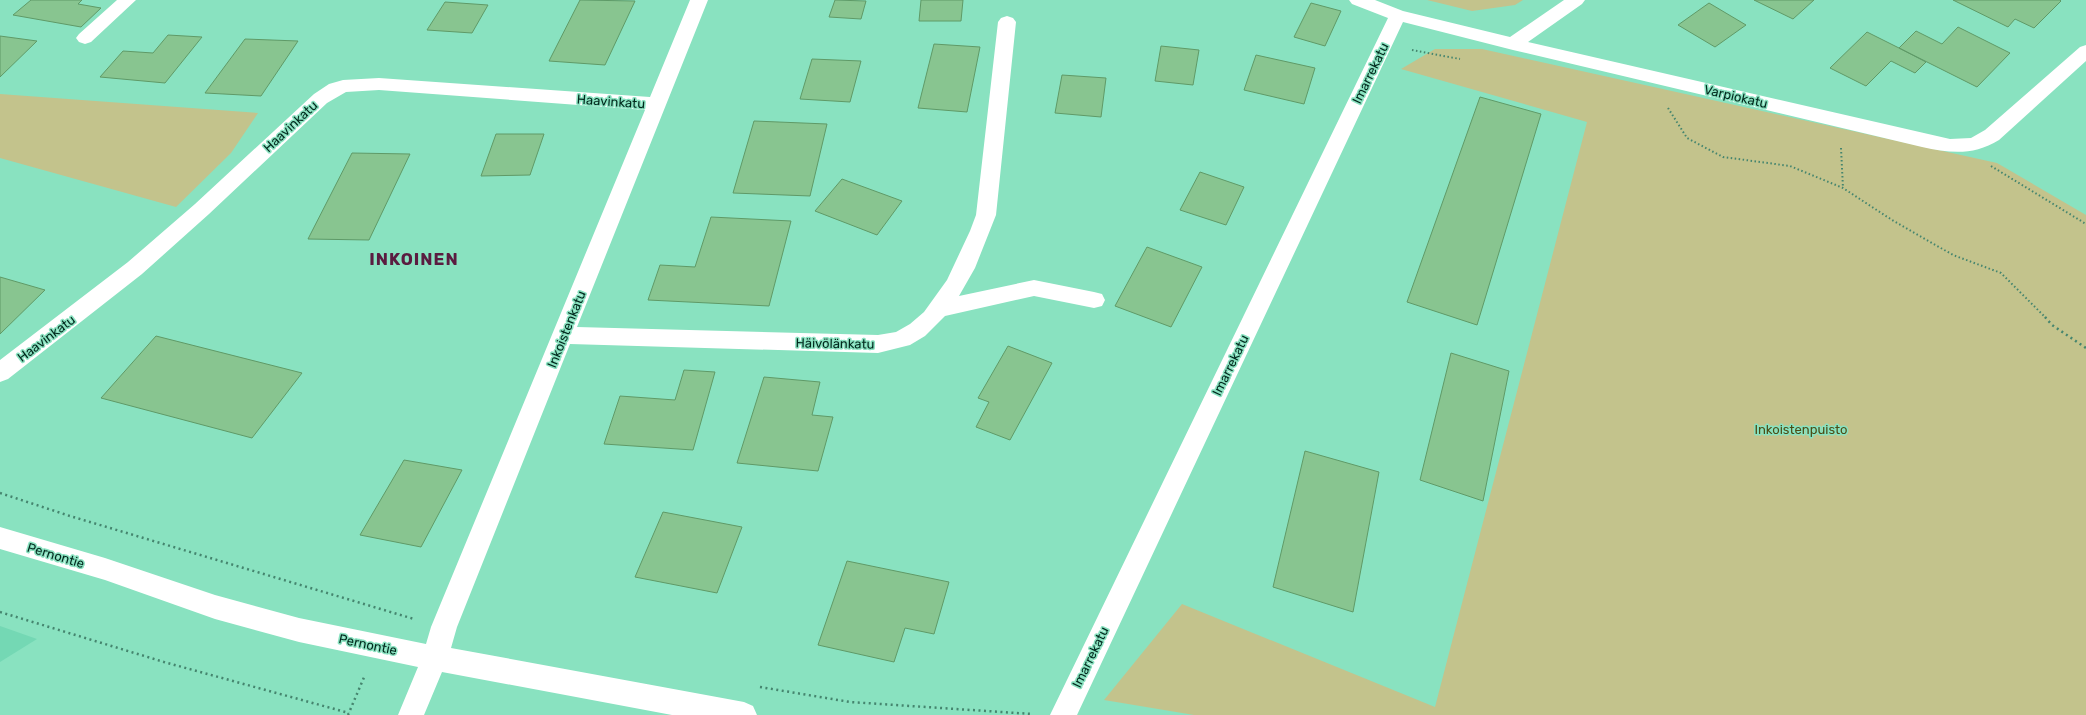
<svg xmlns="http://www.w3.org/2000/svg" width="2086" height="715" font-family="Rubik,sans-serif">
<rect width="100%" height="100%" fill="#89e2c0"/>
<path fill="#74d8b4" d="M0 626 37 639 0 662Z"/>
<path fill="#c3c38c" d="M1427 0H1523L1515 5 1472 11Z
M1435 49H1482L1997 163 2086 215V715H1194L1104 700 1182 604 1435 707 1587 122 1401 69Z
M0 94 258 113 231 153 176 207 0 158Z"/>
<path fill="#88c590" stroke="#5f9a67" d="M31 0H82L78 4 101 8 81 27 13 15Z
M580 0 635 1 605 65 549 61Z
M835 0 866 1 861 19 829 17Z
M921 0H963L961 21H919Z
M1754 0H1814L1793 19Z
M1953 0H2060L2061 1 2034 28 2015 19 2008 27Z
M445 2 488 5 472 33 427 30Z
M1311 3 1341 11 1325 46 1294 37Z
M1709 3 1746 25 1715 47 1678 25Z
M1958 27 2010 53 1977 87 1899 48 1916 31 1942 44Z
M1867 32 1899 48 1926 62 1915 73 1891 61 1866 86 1830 68Z
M168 35 202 37 165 83 100 77 123 51 153 53Z
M0 36 37 41 0 77Z
M245 39 298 41 261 96 205 93Z
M934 44 980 47 967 112 918 108Z
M1161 46 1199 50 1193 85 1155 81Z
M1256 55 1315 68 1304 104 1244 90Z
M812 59 861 61 850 102 800 99Z
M1062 75 1106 78 1101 117 1055 113Z
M1480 97 1541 114 1477 325 1407 302Z
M754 121 827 124 810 196 733 193Z
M496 134H544L530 175 481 176Z
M352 153 410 154 369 240 308 239Z
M1200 172 1244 187 1226 225 1180 210Z
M842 179 902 201 877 235 815 211Z
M711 217 791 221 769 306 648 300 660 265 695 267Z
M1147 247 1202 267 1171 327 1115 306Z
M0 277 45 290 0 334Z
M156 336 302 373 252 438 101 398Z
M1008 346 1052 363 1010 440 976 427 989 402 978 398Z
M1451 353 1509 371 1483 501 1420 480Z
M684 370 715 372 693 450 604 444 620 396 675 400Z
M764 377 820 382 812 415 833 417 818 471 737 463Z
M1305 451 1379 472 1353 612 1273 587Z
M404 460 462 470 421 547 360 535Z
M663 512 742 527 717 593 635 577Z
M847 561 949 582 934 634 905 628 894 662 818 645Z"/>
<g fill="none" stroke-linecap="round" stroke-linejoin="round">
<path stroke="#45856e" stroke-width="2" stroke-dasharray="1.5 2.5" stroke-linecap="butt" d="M1412 50 1460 59
M1668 108 1687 138 1723 157 1790 166 1843 188 1892 220 1953 255 2001 273 2046 318
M1841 148 1843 188
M1991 166 2086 224"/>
<path stroke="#45856e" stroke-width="2.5" stroke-dasharray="2 3.5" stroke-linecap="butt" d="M2045 317 2052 325 2086 348
M0 493 70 516 414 619
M0 612 164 662 349 713
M760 687 850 702 1032 714
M348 715 365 675"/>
<path fill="#fff" fill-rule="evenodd" d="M117 0H136L91 42 85 44 79 42 76 38 79 34Z
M690 0H708L577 327 878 335 896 332 910 324 924 312 947 280 970 231 976 215 998 22 1001 18 1007 16 1013 18 1016 22 996 215 975 268 959 296 1034 280 1094 292 1102 294 1105 300 1102 306 1094 308 1034 296 945 316 925 336 910 345 878 353 570 344 457 627 451 648 744 702 753 706 757 715H672L442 672 424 715H398L418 667 299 642 215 619 105 580 0 549V527L105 558 215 595 299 618 426 644 431 627 645 110 379 90 346 92 327 103 209 214 142 274 8 379 0 382V360L128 262 195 204 314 94 329 84 343 80 379 78 650 97Z
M1349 0H1375L1403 11 1510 37 1564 0H1585L1582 4 1528 42 1950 139 1971 138 1985 130 2080 47 2086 45V61L1999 140C1973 156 1950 153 1922 147L1513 50 1403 22 1077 715H1050L1388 18 1352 4Z"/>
</g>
<g text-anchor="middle" stroke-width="3" stroke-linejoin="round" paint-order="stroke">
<g font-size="13" fill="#01281c" stroke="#89e2c0">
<text transform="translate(1370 73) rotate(-64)" y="5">Imarrekatu</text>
<text transform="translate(1736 96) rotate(13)" y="5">Varpiokatu</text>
<text transform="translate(611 101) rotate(4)" y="5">Haavinkatu</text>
<text transform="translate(290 126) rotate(-43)" y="5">Haavinkatu</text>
<text transform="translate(566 329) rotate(-68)" y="5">Inkoistenkatu</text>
<text transform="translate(46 338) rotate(-37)" y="5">Haavinkatu</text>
<text transform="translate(835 343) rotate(1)" y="5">Häivölänkatu</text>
<text transform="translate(1230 365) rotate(-64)" y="5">Imarrekatu</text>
<text transform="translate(56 555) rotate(17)" y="5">Pernontie</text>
<text transform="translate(368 644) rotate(12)" y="5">Pernontie</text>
<text transform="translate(1090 657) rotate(-64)" y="5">Imarrekatu</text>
</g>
<g font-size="13" fill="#4d4b14" stroke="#89e2c0">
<text x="1801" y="434">Inkoistenpuisto</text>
</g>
<g font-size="17" font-weight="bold" letter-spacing="1" fill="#5a1c40" stroke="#89e2c0">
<text x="414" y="265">INKOINEN</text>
</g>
</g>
</svg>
